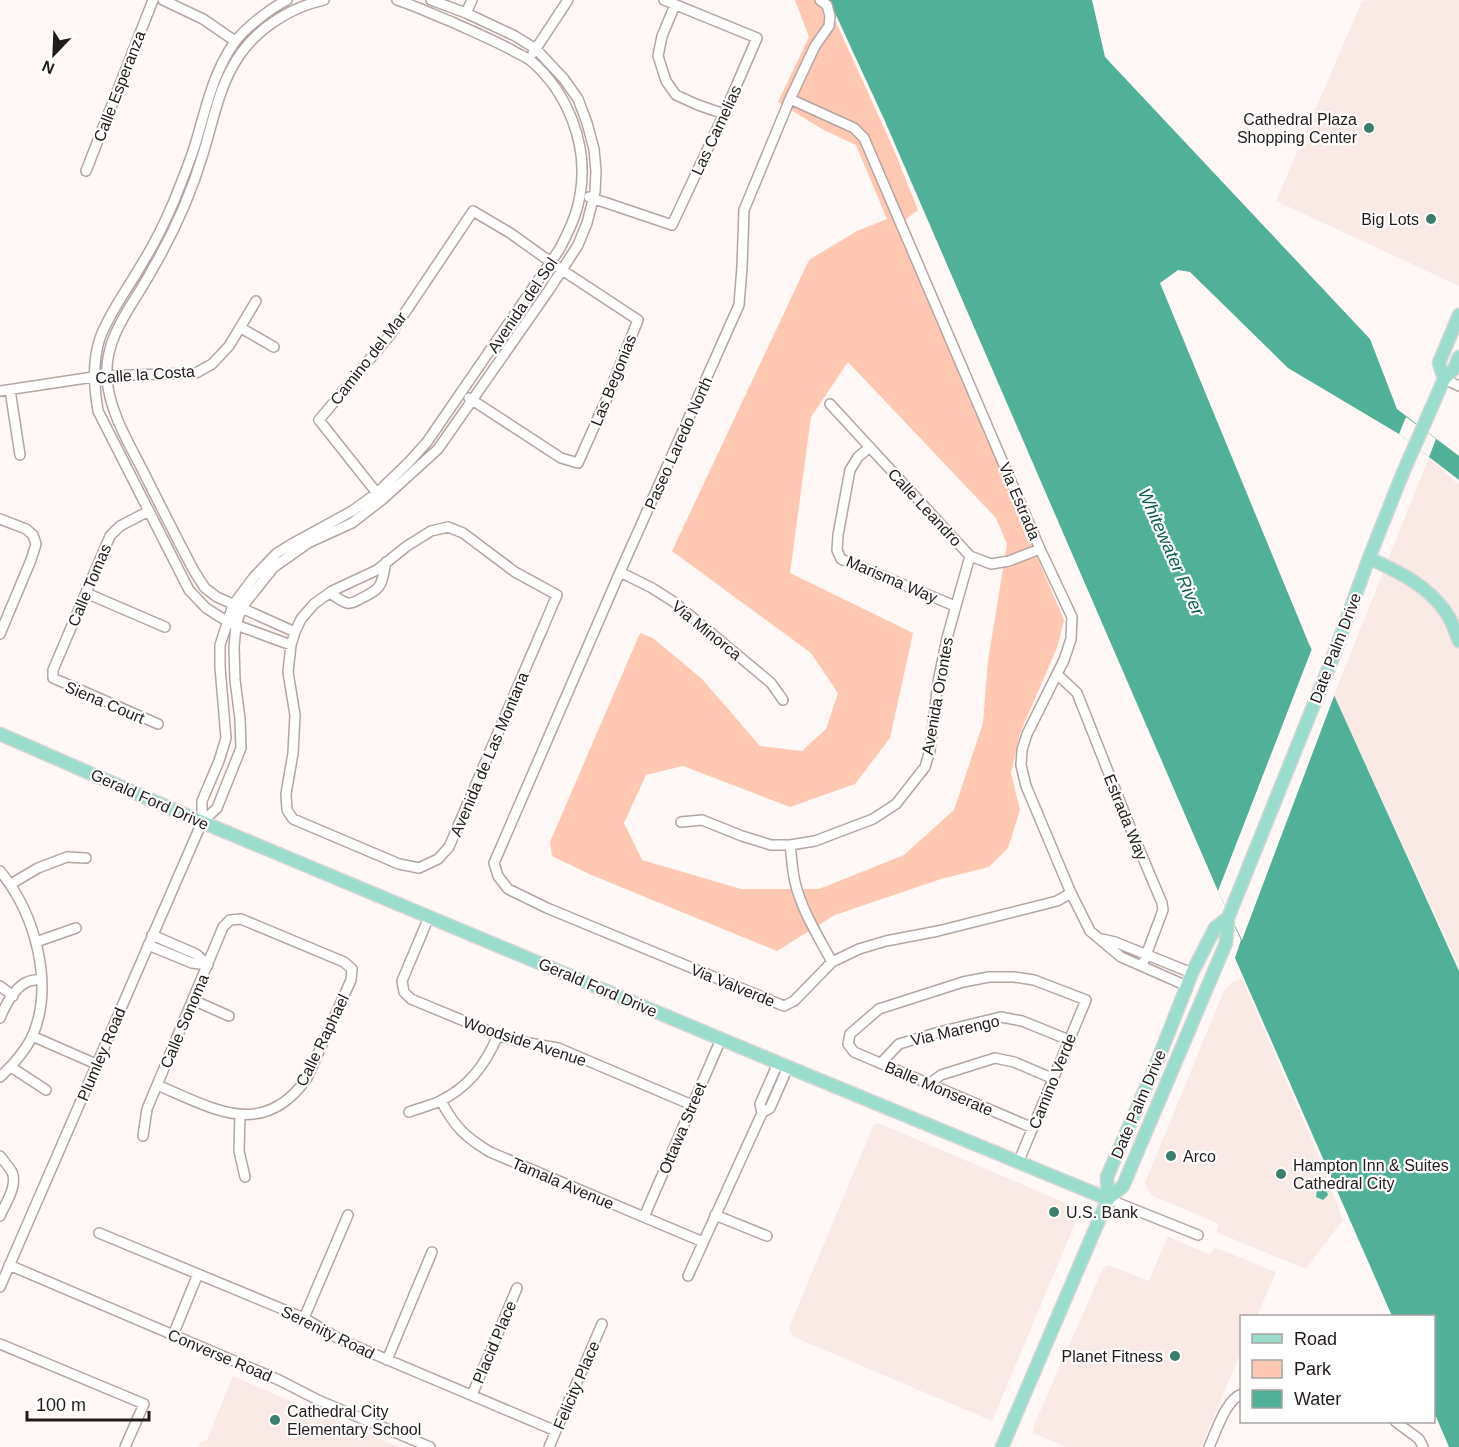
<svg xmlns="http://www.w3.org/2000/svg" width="1459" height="1447" font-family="Arial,sans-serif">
<rect width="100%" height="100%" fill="#fff8f6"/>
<path fill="#f9eae5" d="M1368 0H1459V286L1276 201 1362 1Z
M1429 457 1459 485V967L1334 695Z
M1242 978 1318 1154 1343 1220 1306 1269 1216 1232 1219 1224 1151 1195 1145 1183 1223 993 1231 983Z
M878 1123 1075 1207 1079 1214 992 1421 794 1337 789 1328 874 1124Z
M1169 1237 1210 1255 1214 1247 1276 1272 1257 1316H1242L1241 1352 1201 1447H1066L1033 1433 1035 1423 1103 1268 1109 1265 1149 1281 1167 1238Z
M233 1376 288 1400 400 1447H199L200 1443 207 1440Z"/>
<path fill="#ffc8b3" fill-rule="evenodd" d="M795 0H826L894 150 918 210 896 227 1064 620 1057 648 1020 733 1011 773 1020 810 1008 848 989 867 941 879 835 915 777 951 589 874 552 856 550 842 640 633 653 638 702 679 760 746 802 751 826 729 838 693 811 653 672 551 809 260 857 231 887 219 856 145 822 129 778 102 809 37ZM848 362 996 518 1007 544 988 661 983 723 954 810 904 855 819 889H741L642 860 624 823 646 775 683 766 790 807 855 784 890 738 913 633 790 573 811 417Z"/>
<path fill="#50b198" d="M829 0H1092L1105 57 1370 339 1397 409 1459 456V480L1399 434 1288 368 1190 272 1178 270 1160 283 1309 644 1334 695 1459 971V1447H1449L1434 1412V1316H1392L1235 958 1241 940 1218 891 884 119Z
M1317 1179 1323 1181 1328 1195 1323 1200 1316 1197 1317 1189 1311 1187 1312 1182Z"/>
<path fill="#fff8f6" d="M1406 417 1436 439 1429 457 1399 434Z
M1313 646 1336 691 1242 940 1218 891Z"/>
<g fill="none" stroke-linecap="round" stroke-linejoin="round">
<g stroke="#b4a5a0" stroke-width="12">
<path id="minor" d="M163 0 203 19 235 41
M287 0C271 8 245 28 234 43 212 75 206 109 195 145 189 164 181 183 174 201 165 222 155 243 143 262 129 287 110 311 100 338 92 362 94 387 98 411L189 590 206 608 228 622 291 645
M820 0 827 5 830 16 829 26 815 46 790 99 744 210 742 267 739 305 620 572 494 863 498 876 508 889 547 908 784 1006 794 1001 832 962 859 949 886 941 938 931 1057 901 1071 893
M675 5 662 36 658 56 666 81 676 95 698 105 724 114
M466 13 472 0
M533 53 568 0
M790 99 854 128 864 138 1040 549 1072 617 1071 639 1064 660 1027 734 1022 750 1021 765 1026 786 1071 893 1090 931 1121 957 1187 986
M86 171 153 0
M589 197 672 225 724 114 757 38 664 0
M241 328 274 347
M1444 379 1459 386
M10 390 20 455
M0 391 100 376 196 373 212 364 229 346 256 301
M830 404 970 556 991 564 1009 561 1040 549
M870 447 858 457 850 470 838 535 837 550 841 559 955 606
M380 497 319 420 390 335 473 211 510 233 562 270 638 320 607 398 578 463 561 458 469 398
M149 511 120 526 110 536 53 670V678L158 724
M0 519 26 529 33 535 36 544 31 560 0 634
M448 527 463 533 515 572 557 595 449 847 438 859 419 868 399 864 293 819 287 810 286 794 293 753 295 715 288 672 291 645 295 632 301 619 314 604 332 591 377 570 407 546 431 531Z
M620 572 652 588 674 602 771 683 783 700
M86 593 165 627
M330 593C335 596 341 601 347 603 352 604 356 601 360 599 383 588 381 586 386 562
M295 632 217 597 205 588 194 571C176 537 159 503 142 469 128 442 108 408 107 377 104 336 134 304 152 270 173 234 191 194 203 154 213 122 219 85 239 56 258 28 291 7 324 0
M1057 674 1077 693 1132 832 1162 903 1163 910 1142 966
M202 822V801L219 761 226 738 220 667V645L233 605 254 577 277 553 290 545 352 511 377 493 409 462 427 442 559 250C568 233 577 215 580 195 589 146 568 92 530 60 524 56 516 53 510 49 491 39 472 31 452 22 434 15 416 6 397 0
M681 822 702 820 742 836 771 845H790
M0 871C35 913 55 985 32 1037 24 1053 13 1065 0 1077
M11 884 38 868 67 857 86 858
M429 917 402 981 404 992 411 999 498 1035 517 1041 558 1048 692 1105
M1102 939 1115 942 1192 973
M36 942 76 928
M148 945 192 963 208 965 196 954 152 935
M832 962C819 938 801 909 795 882 792 870 792 858 790 845L815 841 873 819 896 804 925 767 930 750 938 682 947 638 970 556
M0 986 13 996
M193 1000 229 1016
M0 1018C5 1006 14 988 27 982 31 980 37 980 41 979
M32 1036 96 1064
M881 1063 899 1044 939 1032 1001 1017 1022 1021 1069 1040
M11 1067 46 1090
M929 1084 941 1075 995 1058 1014 1062 1054 1079
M441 1101C455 1127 465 1137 490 1152L703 1242
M409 1112C419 1108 430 1106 440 1101 469 1087 486 1064 498 1035
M762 1113 770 1108 788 1067
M240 1115 239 1151 245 1177
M143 1136 147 1109 223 927 230 920 241 919 344 962 352 969 351 980 307 1078C263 1141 212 1108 157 1085
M0 1156C4 1161 9 1167 12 1172 18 1186 5 1204 0 1216
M1018 1163 1086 1000 1034 980 1014 977H989L963 982 879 1009 850 1034 848 1044 854 1052 1033 1128
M1108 1199 1198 1235
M715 1215 767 1236
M644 1217 721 1039
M99 1233 304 1318 334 1336 348 1343 556 1431
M9 1265 279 1380 320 1401 430 1447
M688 1276 762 1113 760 1104 778 1063
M0 1287 202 822 217 808 241 748 240 719 235 680 234 647 236 625 241 610 246 602 274 567 308 543 352 523 383 499 438 449 549 290 578 245 587 223 595 192 596 171 594 149 587 123 578 99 564 79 536 49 515 36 466 13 431 0
M304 1318 348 1215
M173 1335 198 1274
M0 1344 144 1404 125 1447
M387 1360 432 1252
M472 1395 517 1288
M1396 1422 1419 1439 1423 1447
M549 1447 602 1324
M1209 1447C1216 1432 1226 1399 1242 1394"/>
</g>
<g stroke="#d7d6d6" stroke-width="15">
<path id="major" d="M1444 379 1439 363 1459 315
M1369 558C1398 572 1426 584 1445 611 1452 620 1455 631 1459 641
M0 734 202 822 788 1067 1108 1199
M1108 1199 1123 1186 1226 943 1228 918 1333 657 1369 558 1402 475 1444 379 1454 369 1459 357
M1002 1447 1108 1199 1107 1177 1157 1062 1192 973 1215 928 1228 918"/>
</g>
<use href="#minor" stroke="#fff" stroke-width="9"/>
<use href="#major" stroke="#9addcc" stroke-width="12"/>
</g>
<g fill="#3d7d6c" stroke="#fff" stroke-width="2">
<circle cx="1369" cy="128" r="6"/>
<circle cx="1431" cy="219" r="6"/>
<circle cx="1171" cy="1156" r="6"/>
<circle cx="1281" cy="1174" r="6"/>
<circle cx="1054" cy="1212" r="6"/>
<circle cx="1175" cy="1356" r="6"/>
<circle cx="275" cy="1420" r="6"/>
</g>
<g text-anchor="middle" stroke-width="4.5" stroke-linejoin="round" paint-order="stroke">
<g font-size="16" fill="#211b19" stroke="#fff">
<text transform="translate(119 86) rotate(-69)" y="6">Calle Esperanza</text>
<text transform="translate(716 130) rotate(-65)" y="6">Las Camelias</text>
<text transform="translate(522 305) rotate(-56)" y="6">Avenida del Sol</text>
<text transform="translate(368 358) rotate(-52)" y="6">Camino del Mar</text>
<text transform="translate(145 374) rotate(-4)" y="6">Calle la Costa</text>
<text transform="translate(613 380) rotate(-68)" y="6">Las Begonias</text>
<text transform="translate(678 443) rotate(-66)" y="6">Paseo Laredo North</text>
<text transform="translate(1020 501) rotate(67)" y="6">Via Estrada</text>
<text transform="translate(925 507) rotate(47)" y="6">Calle Leandro</text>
<text transform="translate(892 579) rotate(23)" y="6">Marisma Way</text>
<text transform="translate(89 585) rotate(-67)" y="6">Calle Tomas</text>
<text transform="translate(707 630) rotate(39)" y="6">Via Minorca</text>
<text transform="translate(1335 648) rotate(-69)" y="6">Date Palm Drive</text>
<text transform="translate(937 696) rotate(-80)" y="6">Avenida Orontes</text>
<text transform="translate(105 702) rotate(23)" y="6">Siena Court</text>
<text transform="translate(489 754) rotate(-67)" y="6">Avenida de Las Montana</text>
<text transform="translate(150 799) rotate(24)" y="6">Gerald Ford Drive</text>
<text transform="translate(1126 817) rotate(68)" y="6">Estrada Way</text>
<text transform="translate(733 985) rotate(22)" y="6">Via Valverde</text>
<text transform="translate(598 987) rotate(23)" y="6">Gerald Ford Drive</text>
<text transform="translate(184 1021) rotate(-67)" y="6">Calle Sonoma</text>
<text transform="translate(955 1030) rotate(-13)" y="6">Via Marengo</text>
<text transform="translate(322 1040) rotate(-64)" y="6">Calle Raphael</text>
<text transform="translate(525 1041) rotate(18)" y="6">Woodside Avenue</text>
<text transform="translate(101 1054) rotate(-67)" y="6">Plumley Road</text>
<text transform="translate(1052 1081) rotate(-68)" y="6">Camino Verde</text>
<text transform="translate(939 1088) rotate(23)" y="6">Balle Monserate</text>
<text transform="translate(1138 1104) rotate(-67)" y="6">Date Palm Drive</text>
<text transform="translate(682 1128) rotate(-67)" y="6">Ottawa Street</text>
<text transform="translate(563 1183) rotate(23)" y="6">Tamala Avenue</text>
<text transform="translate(328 1332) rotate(26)" y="6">Serenity Road</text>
<text transform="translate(494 1342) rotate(-67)" y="6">Placid Place</text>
<text transform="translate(220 1355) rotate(23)" y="6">Converse Road</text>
<text transform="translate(576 1385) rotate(-67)" y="6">Felicity Place</text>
</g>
<g font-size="16" fill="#211b19" stroke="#fff" text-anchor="start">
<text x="1357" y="125" text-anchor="end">Cathedral Plaza<tspan x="1357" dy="18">Shopping Center</tspan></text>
<text x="1419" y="225" text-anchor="end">Big Lots</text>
<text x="1183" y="1162">Arco</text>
<text x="1293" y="1171">Hampton Inn &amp; Suites<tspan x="1293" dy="18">Cathedral City</tspan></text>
<text x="1066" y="1218">U.S. Bank</text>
<text x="1163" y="1362" text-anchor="end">Planet Fitness</text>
<text x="287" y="1417">Cathedral City<tspan x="287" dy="18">Elementary School</tspan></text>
</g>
<g font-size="18" font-style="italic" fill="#0e5e4d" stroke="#fff">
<text transform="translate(1171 552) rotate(66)" y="6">Whitewater River</text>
</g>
</g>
<rect x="1240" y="1315" width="195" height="108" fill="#ffffff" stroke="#a6a4a3" stroke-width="1.5"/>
<rect x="1252" y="1334" width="30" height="9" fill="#9addcc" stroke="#a6a4a3" stroke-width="1.5"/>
<text x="1294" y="1345" font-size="18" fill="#211b19">Road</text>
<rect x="1252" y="1360" width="30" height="18" fill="#ffc8b3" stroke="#a6a4a3" stroke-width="1.5"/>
<text x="1294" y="1375" font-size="18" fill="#211b19">Park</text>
<rect x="1252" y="1390" width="30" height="18" fill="#50b198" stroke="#a6a4a3" stroke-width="1.5"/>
<text x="1294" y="1405" font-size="18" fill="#211b19">Water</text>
<g transform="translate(54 54) rotate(203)" stroke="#ffffff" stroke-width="4.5" paint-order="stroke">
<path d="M0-4.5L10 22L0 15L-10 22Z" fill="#211b19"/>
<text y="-9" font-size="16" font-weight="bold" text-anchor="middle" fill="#211b19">N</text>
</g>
<path d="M27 1411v9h122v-9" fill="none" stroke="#211b19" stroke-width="3"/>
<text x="36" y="1411" font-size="18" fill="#211b19" stroke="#ffffff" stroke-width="4.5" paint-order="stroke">100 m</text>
</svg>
